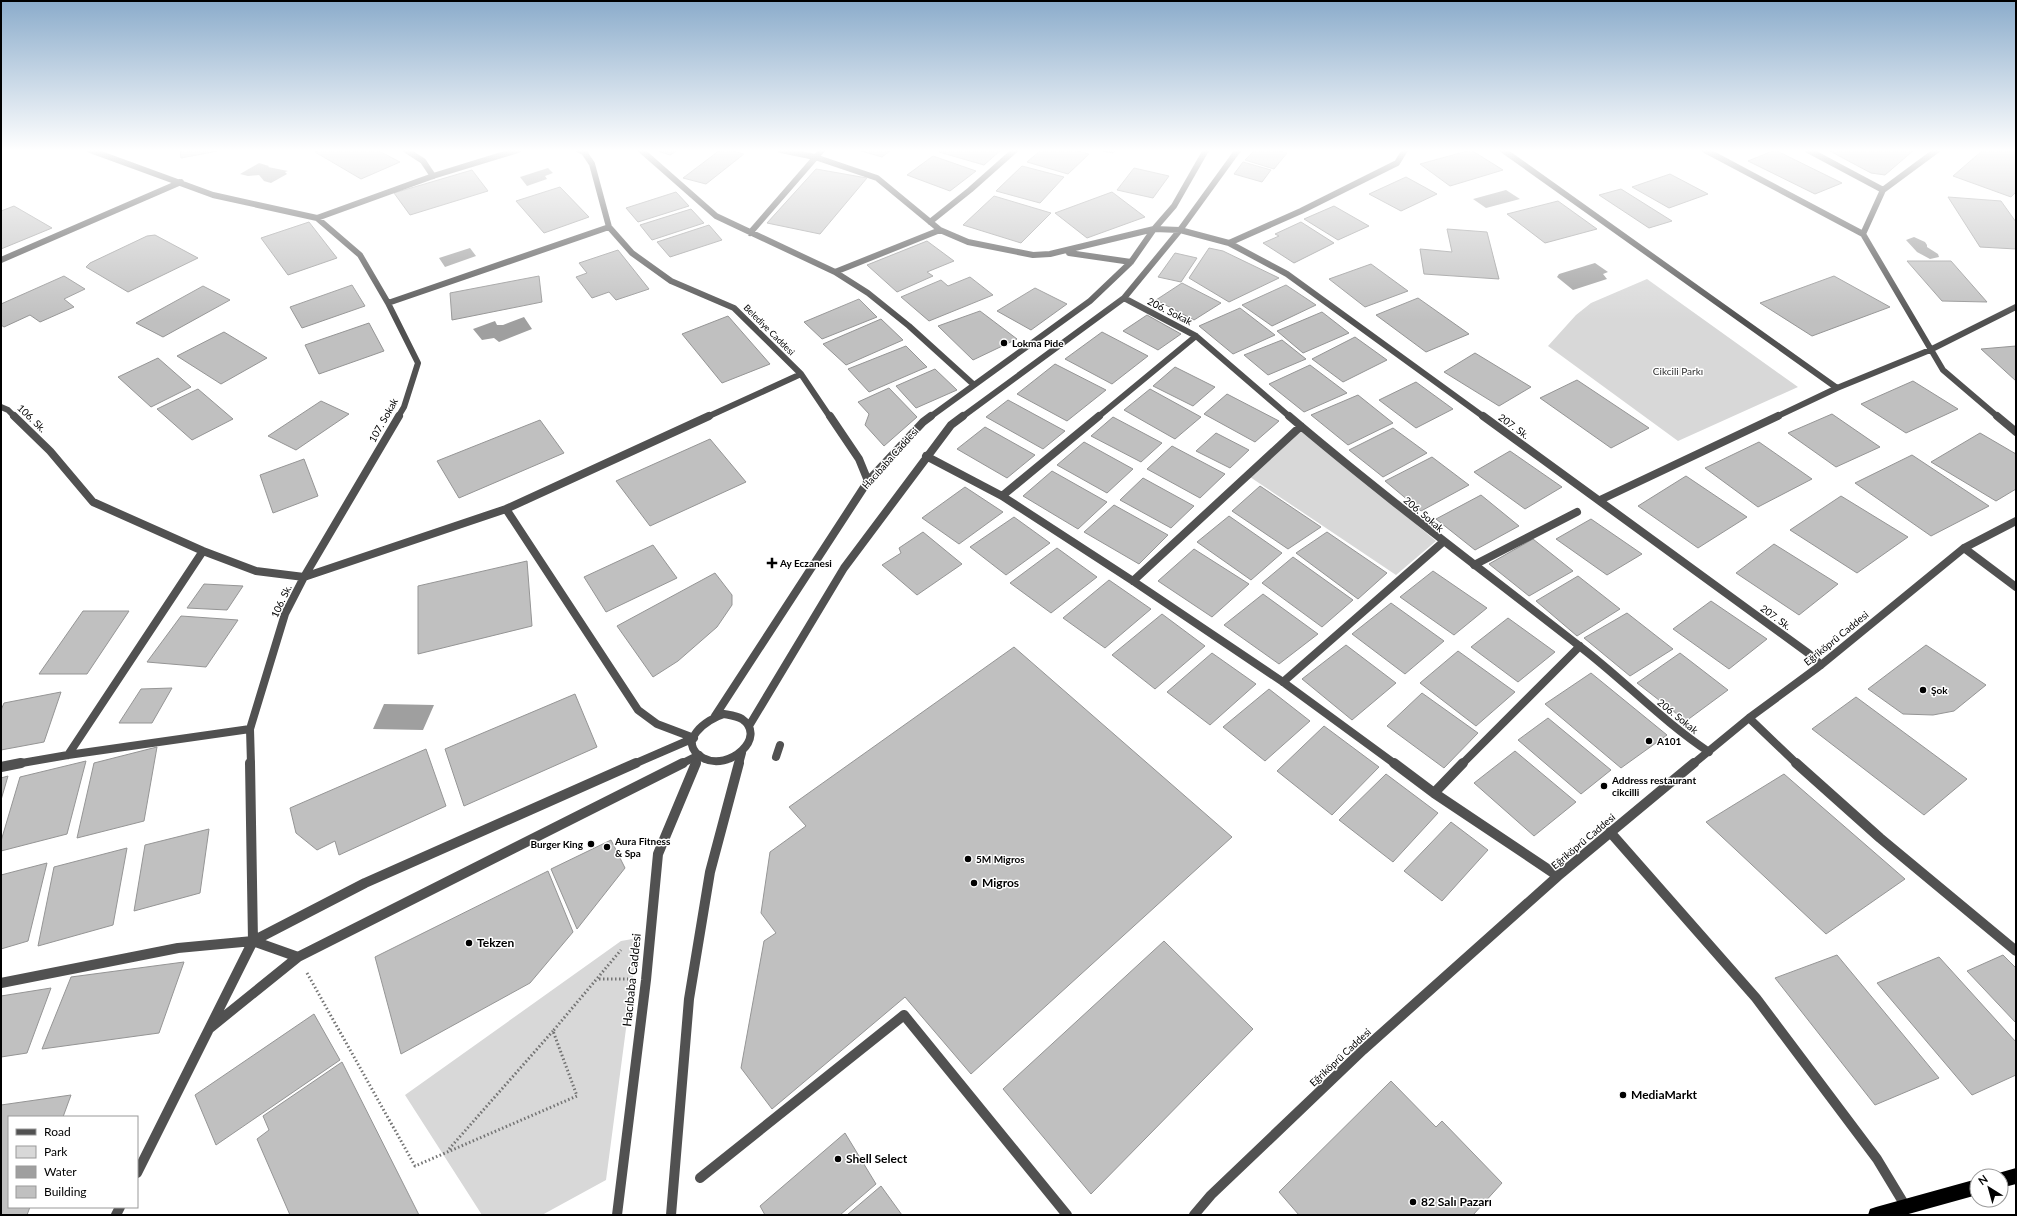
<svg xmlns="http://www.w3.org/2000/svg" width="2017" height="1216" font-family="Lato,sans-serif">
<rect width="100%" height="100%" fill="#fff"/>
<path fill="#d8d8d8" d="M1647 279 1798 387 1678 441 1548 346 1576 315 1591 303Z
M1302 429 1436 541 1396 575 1250 477Z
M638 938 606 1180 542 1215H482L405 1095 621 941Z"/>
<path fill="#9f9f9f" d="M259 163 269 166 268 167 288 171 285 172 287 174 271 183 264 181 259 175 248 176 240 174Z
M548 168 553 173 545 176 547 179 527 186 520 177Z
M1506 190 1520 199 1486 208 1473 199Z
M1914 237 1925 242 1927 245V247L1938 254 1939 257 1930 259 1917 252 1906 240Z
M470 248 476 256 445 267 439 258Z
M1595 263 1608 272 1603 274 1607 279 1573 290 1557 277 1559 274Z
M524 317 532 329 499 342 494 338 482 340 473 329 495 321 497 325H503Z
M384 704 434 705 423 730 373 729Z"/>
<path fill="#c0c0c0" stroke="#959595" d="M180 150H223L181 158Z
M320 150H377L400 162 361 179 315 152Z
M655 150H678L670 155Z
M720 150H730L744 154 706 184 683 178Z
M858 150H891L882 157Z
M941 150H1001L984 165 939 152Z
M1041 150H1074L1089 154 1068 174 1027 162Z
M1096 150H1116L1113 153Z
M1255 150H1276L1287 153 1274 169 1245 160Z
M1471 150 1503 170 1450 186 1420 164Z
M1775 150 1842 183 1815 194 1748 161Z
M1828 150H1914L1885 175 1871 173Z
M1983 150H2016V192L2011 197 1953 176Z
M933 156 976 171 950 191 907 175Z
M1243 162 1271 170 1262 182 1234 174Z
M1022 166 1064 177 1040 203 996 191Z
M1134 168 1169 176 1153 198 1117 190Z
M816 169 867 178 820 234 767 223Z
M472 170 488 191 410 215 394 193Z
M1670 174 1708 194 1669 208 1632 187Z
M1406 177 1437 194 1401 211 1369 194Z
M560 187 589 217 544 233 516 201Z
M1621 189 1672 221 1649 228 1599 195Z
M676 192 689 206 638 222 626 208Z
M1112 192 1145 217 1087 238 1055 213Z
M994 196 1051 213 1021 243 963 225Z
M1948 197 2001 201 2016 222V249L1980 247Z
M1558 201 1597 229 1545 243 1507 214Z
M14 206 52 228 1 249V211Z
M1334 206 1369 226 1338 240 1304 219Z
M691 209 704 223 652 240 640 225Z
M309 222 337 258 288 275 261 238Z
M1301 222 1334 243 1294 263 1263 243 1279 236 1275 234Z
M709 225 722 240 670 257 657 242Z
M1447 229 1487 232 1499 279 1424 274 1420 249 1452 252Z
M155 235 198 258 128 292 86 267 90 263 147 236Z
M927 241 954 261 927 272 933 276 897 292 867 265Z
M1209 248 1223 251 1279 278 1229 302 1189 278Z
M618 250 649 289 616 300 609 292 592 298 576 277 587 273 579 263Z
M1175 253 1197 258 1181 282 1158 277Z
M1907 261H1951L1987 302 1942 301Z
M1371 264 1408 291 1365 307 1329 279Z
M64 276 85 289 64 299 74 307 40 322 30 315 4 327 1 325V304Z
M539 276 542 302 452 320 450 293Z
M1834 276 1890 307 1812 336 1760 303Z
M970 277 993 295 929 321 901 297 941 280 948 286Z
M1182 283 1221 303 1194 320 1156 300Z
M352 285 365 306 302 328 290 307Z
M1286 285 1316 305 1272 326 1242 305Z
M203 286 230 300 163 337 136 323Z
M1035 288 1067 304 1031 330 997 311Z
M1418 298 1469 334 1426 352 1376 315Z
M859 299 877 317 822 339 804 322Z
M1240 308 1275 335 1233 354 1199 326Z
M980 311 1017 339 973 360 938 326Z
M1322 312 1349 333 1303 353 1277 331Z
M1147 315 1181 334 1158 350 1123 331Z
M728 316 770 364 722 383 682 334Z
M881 319 903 340 846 365 823 344Z
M369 323 384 351 319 374 305 345Z
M224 332 267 358 221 384 177 356Z
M1102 332 1148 356 1112 384 1065 359Z
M1355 337 1387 360 1343 382 1312 359Z
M1282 340 1306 359 1268 375 1244 355Z
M906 346 927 367 869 392 848 369Z
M2016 346V381L1981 349Z
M1475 353 1531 387 1499 406 1444 372Z
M158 358 191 387 151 407 118 377Z
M1055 364 1106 390 1067 421 1017 394Z
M1310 365 1347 393 1304 412 1269 384Z
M1175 367 1215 387 1193 406 1153 386Z
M935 369 957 390 916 408 896 386Z
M1577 380 1649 428 1611 448 1540 398Z
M1913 381 1958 409 1906 433 1861 404Z
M1416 382 1453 409 1416 428 1379 400Z
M889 388 917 417 884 446 865 425 869 414 858 402Z
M198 389 233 419 192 440 157 409Z
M1150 389 1201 417 1175 439 1124 410Z
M1227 394 1279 421 1255 442 1204 414Z
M1358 395 1393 423 1348 445 1311 415Z
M1008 400 1065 431 1043 449 986 417Z
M321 401 349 414 296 450 268 436Z
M1832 414 1880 447 1836 467 1788 433Z
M1113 417 1162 443 1141 462 1091 436Z
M540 420 564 453 459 498 437 461Z
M985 427 1035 455 1007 478 957 449Z
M1393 428 1427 453 1383 477 1349 450Z
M1216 433 1249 450 1230 468 1196 451Z
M1980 433 2016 454V489L1996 501 1931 462Z
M710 439 746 482 650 526 616 481Z
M1084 442 1133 469 1107 493 1057 465Z
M1759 442 1812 479 1758 507 1705 468Z
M1172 446 1225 474 1200 498 1147 469Z
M1510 451 1562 487 1525 509 1474 472Z
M1912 455 1989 506 1931 536 1855 483Z
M1432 457 1469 485 1421 511 1385 481Z
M304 459 318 496 273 513 260 475Z
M1052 471 1107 502 1078 529 1023 496Z
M1686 476 1747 517 1698 548 1638 506Z
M1143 478 1194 506 1171 528 1120 500Z
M1260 486 1321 527 1288 549 1232 511Z
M965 487 1003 512 959 544 922 518Z
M1481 495 1519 526 1475 550 1436 519Z
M1841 496 1908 537 1857 573 1790 530Z
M1114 505 1168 535 1139 564 1084 532Z
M1229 516 1282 553 1251 580 1197 542Z
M1014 517 1050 543 1006 575 970 547Z
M1591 519 1642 554 1607 575 1556 539Z
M923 532 962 564 917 595 882 565 901 553 899 548Z
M1327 532 1387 573 1358 599 1296 553Z
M1533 539 1573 571 1529 596 1489 564Z
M1774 544 1838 584 1799 615 1736 573Z
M653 545 677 578 606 612 584 577Z
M1057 548 1097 577 1051 613 1010 583Z
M1194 549 1249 584 1212 617 1158 581Z
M1293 557 1353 600 1322 627 1262 583Z
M527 561 532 626 418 654V586Z
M1433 571 1487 608 1454 635 1400 597Z
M715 573 732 595V605L717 627 678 661 653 677 617 626Z
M1578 576 1620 609 1577 636 1536 601Z
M1109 580 1151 609 1105 648 1063 618Z
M204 584 243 586 227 610 187 608Z
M1263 594 1318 634 1279 664 1224 625Z
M1711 601 1767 639 1729 669 1673 629Z
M1391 603 1444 641 1405 674 1352 634Z
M83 611H129L87 674H39Z
M1627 613 1673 649 1630 676 1584 638Z
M1162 614 1205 646 1155 689 1112 655Z
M181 616 238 620 206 667 147 662Z
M1508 618 1555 652 1518 682 1471 647Z
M1346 645 1396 683 1352 720 1302 679Z
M1926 645 1986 685 1954 711 1933 715 1903 714 1868 689Z
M1014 647 1232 837 971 1074 905 997 772 1109 741 1068 764 941 776 933 761 913 770 852 806 826 789 807Z
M1458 651 1515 692 1476 726 1420 683Z
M1212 653 1256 684 1210 725 1167 692Z
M1680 653 1728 690 1686 721 1637 683Z
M1591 673 1667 735 1621 768 1545 704Z
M172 688 152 723H119L141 689Z
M1269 689 1310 721 1265 761 1223 727Z
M61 692 44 742 1 750V710L4 703Z
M1422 693 1478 733 1444 768 1387 726Z
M575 694 597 747 464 806 445 749Z
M1856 697 1967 779 1924 815 1812 729Z
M1548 718 1611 770 1581 794 1518 740Z
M1324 726 1379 767 1332 815 1277 771Z
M157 747 144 821 77 838 94 763Z
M426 749 446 806 339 855 335 841 317 850 296 833 290 808Z
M1515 751 1576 802 1534 836 1474 783Z
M86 761 67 834 1 851V841L20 777Z
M1386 774 1438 813 1393 862 1339 820Z
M1784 774 1905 879 1826 934 1706 822Z
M8 776 1 800V778Z
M1451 822 1488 850 1442 901 1404 871Z
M209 829 200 893 134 911 145 845Z
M611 840 625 868 577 929 551 869Z
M127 848 113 925 38 946 54 867Z
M47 863 28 941 1 949V875Z
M548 871 573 932 530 983 401 1054 375 957Z
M1164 941 1253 1029 1091 1194 1003 1089Z
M1837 955 1939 1078 1875 1105 1775 978Z
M2003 955 2016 968V1023L1967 971Z
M1939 957 2016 1042V1075L1972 1095 1877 983Z
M184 962 159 1033 42 1049 71 977Z
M51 988 27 1053 1 1057V996Z
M314 1014 340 1060 216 1145 195 1095Z
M342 1062 419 1215H290L257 1139 269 1130 263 1116Z
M1391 1081 1436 1127 1442 1121 1502 1183 1473 1215H1299L1279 1192Z
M71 1095 63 1117H9V1207H30L27 1215H1V1105Z
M845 1133 876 1184 840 1215H765L760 1206Z
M881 1186 902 1215H847Z"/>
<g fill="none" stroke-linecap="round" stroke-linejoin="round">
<path stroke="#737373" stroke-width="3" stroke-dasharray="1.5 2.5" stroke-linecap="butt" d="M307 973 415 1166 577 1096 553 1031 621 950
M599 979H628
M449 1149 553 1031"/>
<path stroke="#515151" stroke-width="6" d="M406 150 423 161 433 176"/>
<path stroke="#515151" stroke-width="8" d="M1474 565 1577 512"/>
<path stroke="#515151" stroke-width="8" d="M776 757 780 745"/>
<path stroke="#515151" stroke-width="10" d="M700 1178 904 1015 1067 1215"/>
<path stroke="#515151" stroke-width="6" d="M90 150 213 195 317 218 360 255 388 303 418 363 404 407 398 417
M579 150 584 152 592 164 609 227 632 253 671 281 734 308 801 374 830 417
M641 150 716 216 835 272 868 293 909 326 973 384
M781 150 815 157 877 178 940 230 968 242 1033 255 1050 254 1154 229 1180 230 1229 243 1287 274 1484 417
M1503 150 1837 388
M1705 150 1863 234
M1808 150 1883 190
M1937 150 1883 190 1863 234 1943 370 1998 417
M317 218 433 176 518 150
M930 222 970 190 1015 150
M750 233 822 150
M1229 243 1301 211 1397 163 1405 150
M1069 253 1131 262
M1 260 181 182
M835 272 940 230
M1124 298 1196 336 1290 417
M388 303 609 227
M1 407 8 410 15 417
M707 417 801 374
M930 417 1090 301 1131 262 1154 229 1174 206 1206 150
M962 417 1124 298 1180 230 1238 150
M1098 417 1196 336
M1776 417 1837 388 1930 350 2016 307"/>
<path stroke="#515151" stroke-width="8" d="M14 416 50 451 93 502 203 551 256 571 304 577 285 614 250 729 251 764
M830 416 859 459 868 481
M1289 416C1383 496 1481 569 1578 645 1623 679 1662 721 1709 752
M1483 416 1808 653 1821 665
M1997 416 2016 432
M926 456 1002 496 1133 581 1283 682 1395 764
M1002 496 1099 416
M1600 500 1778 416
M506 509 638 710 657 724 694 738
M1964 548 2016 587
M304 577 399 416
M304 577 506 509 709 416
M1133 581 1301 426
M1283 682 1443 542
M724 714C729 715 737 716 742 719 768 737 729 772 703 758 675 742 707 719 724 714Z
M715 716 868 481 923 422 931 416
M1749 718 1797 764
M749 726 844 568 951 425 963 416
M68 755 203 551
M16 764 68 755 250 729
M634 764 694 738
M681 764 699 755
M695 764 699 755
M739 764 742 753
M1462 764 1580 646
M1693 764 1749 718 1821 665 1964 548 2016 521"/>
<path stroke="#515151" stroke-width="10" d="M1394 763 1434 793 1558 876
M1796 763 1880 838 2016 951
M1 767 21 763
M1434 793 1463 763
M1610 832 1756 998 1877 1159 1906 1207
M253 941 298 957
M1 983 178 948 253 941 365 883 636 763
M210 1028 298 957 683 763
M137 1173 253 941 250 763
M116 1215 120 1207
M617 1215 646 980 658 854 696 763
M671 1215 689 999 710 872 739 763
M1194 1215 1211 1195 1363 1050 1558 876 1694 763"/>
<path fill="#000" fill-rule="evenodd" d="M2016 1168V1184L2001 1188V1176H1995V1174Z
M1977 1179V1195L1905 1215H1868L1870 1209 1876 1207Z"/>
</g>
<linearGradient id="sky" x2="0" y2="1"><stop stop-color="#8baccb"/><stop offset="0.47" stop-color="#fff"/><stop offset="1" stop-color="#fff" stop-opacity="0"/></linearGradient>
<rect width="2017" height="320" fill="url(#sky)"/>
<g fill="#000" stroke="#fff" stroke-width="1.5">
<circle cx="1004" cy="343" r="4"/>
<path d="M770 557h4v4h4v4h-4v4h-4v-4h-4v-4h4z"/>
<circle cx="1923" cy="690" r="4"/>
<circle cx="1649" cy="741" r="4"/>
<circle cx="1604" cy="786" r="4"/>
<circle cx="591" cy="844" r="4"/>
<circle cx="607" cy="847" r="4"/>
<circle cx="968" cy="859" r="4"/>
<circle cx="974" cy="883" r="4"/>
<circle cx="469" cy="943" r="4"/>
<circle cx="1623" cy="1095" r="4"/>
<circle cx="838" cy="1159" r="4"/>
<circle cx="1413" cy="1202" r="4"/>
</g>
<g text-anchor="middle" stroke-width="3" stroke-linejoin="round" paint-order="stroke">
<g font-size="9" fill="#000" stroke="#fff">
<text transform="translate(769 330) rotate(45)" y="3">Belediye Caddesi</text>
</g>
<g font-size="10" fill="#000" stroke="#fff">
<text transform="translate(1170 311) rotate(27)" y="4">206. Sokak</text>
<text transform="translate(32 418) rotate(44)" y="4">106. Sk.</text>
<text transform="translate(383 420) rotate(-61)" y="4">107. Sokak</text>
<text transform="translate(1514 426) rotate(36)" y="4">207. Sk.</text>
<text transform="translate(890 458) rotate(-48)" y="4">Hacıbaba Caddesi</text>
<text transform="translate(1424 514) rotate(40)" y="4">206. Sokak</text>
<text transform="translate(281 601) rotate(-65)" y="4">106. Sk.</text>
<text transform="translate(1776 617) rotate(36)" y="4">207. Sk.</text>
<text transform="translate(1836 638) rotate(-39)" y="4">Eğriköprü Caddesi</text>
<text transform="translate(1678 716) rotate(39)" y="4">206. Sokak</text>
<text transform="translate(1583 841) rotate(-40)" y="4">Eğriköprü Caddesi</text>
<text transform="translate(1340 1057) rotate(-43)" y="4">Eğriköprü Caddesi</text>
</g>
<g font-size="10" font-weight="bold" fill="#000" stroke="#fff" text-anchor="start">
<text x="1012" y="347">Lokma Pide</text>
<text x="780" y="567">Ay Eczanesi</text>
<text x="1931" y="694">Şok</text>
<text x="1657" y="745">A101</text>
<text x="1612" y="784">Address restaurant<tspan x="1612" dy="12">cikcilli</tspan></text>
<text x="615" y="845">Aura Fitness<tspan x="615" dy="12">&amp; Spa</tspan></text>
<text x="583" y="848" text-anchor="end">Burger King</text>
<text x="976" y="863">5M Migros</text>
</g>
<g font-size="10" fill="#2f2f2f" stroke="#fff">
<text x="1678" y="375">Cikcili Parkı</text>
</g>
<g font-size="12" font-weight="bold" fill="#000" stroke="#fff" text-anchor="start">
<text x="982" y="887">Migros</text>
<text x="477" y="947">Tekzen</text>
<text x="1631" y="1099">MediaMarkt</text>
<text x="846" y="1163">Shell Select</text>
<text x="1421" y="1206">82 Salı Pazarı</text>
</g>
<g font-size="12" fill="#000" stroke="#fff">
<text transform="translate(632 980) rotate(-84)" y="4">Hacıbaba Caddesi</text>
</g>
</g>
<rect width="2017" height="1216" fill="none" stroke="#000000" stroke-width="4"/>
<rect x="8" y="1116" width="130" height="92" fill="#ffffff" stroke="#999999"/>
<rect x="16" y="1129" width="20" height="6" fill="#515151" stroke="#999999"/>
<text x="44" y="1136" font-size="12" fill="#000000">Road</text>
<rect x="16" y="1146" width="20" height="12" fill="#d8d8d8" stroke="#999999"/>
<text x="44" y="1156" font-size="12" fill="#000000">Park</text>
<rect x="16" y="1166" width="20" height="12" fill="#9f9f9f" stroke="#999999"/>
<text x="44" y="1176" font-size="12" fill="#000000">Water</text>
<rect x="16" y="1186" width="20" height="12" fill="#c0c0c0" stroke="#999999"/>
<text x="44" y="1196" font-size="12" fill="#000000">Building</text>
<g transform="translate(1989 1188) rotate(323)"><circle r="19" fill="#ffffff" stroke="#999999"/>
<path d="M0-3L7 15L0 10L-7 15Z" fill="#000000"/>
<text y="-6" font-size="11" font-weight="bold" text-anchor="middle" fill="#000000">N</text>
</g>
</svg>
